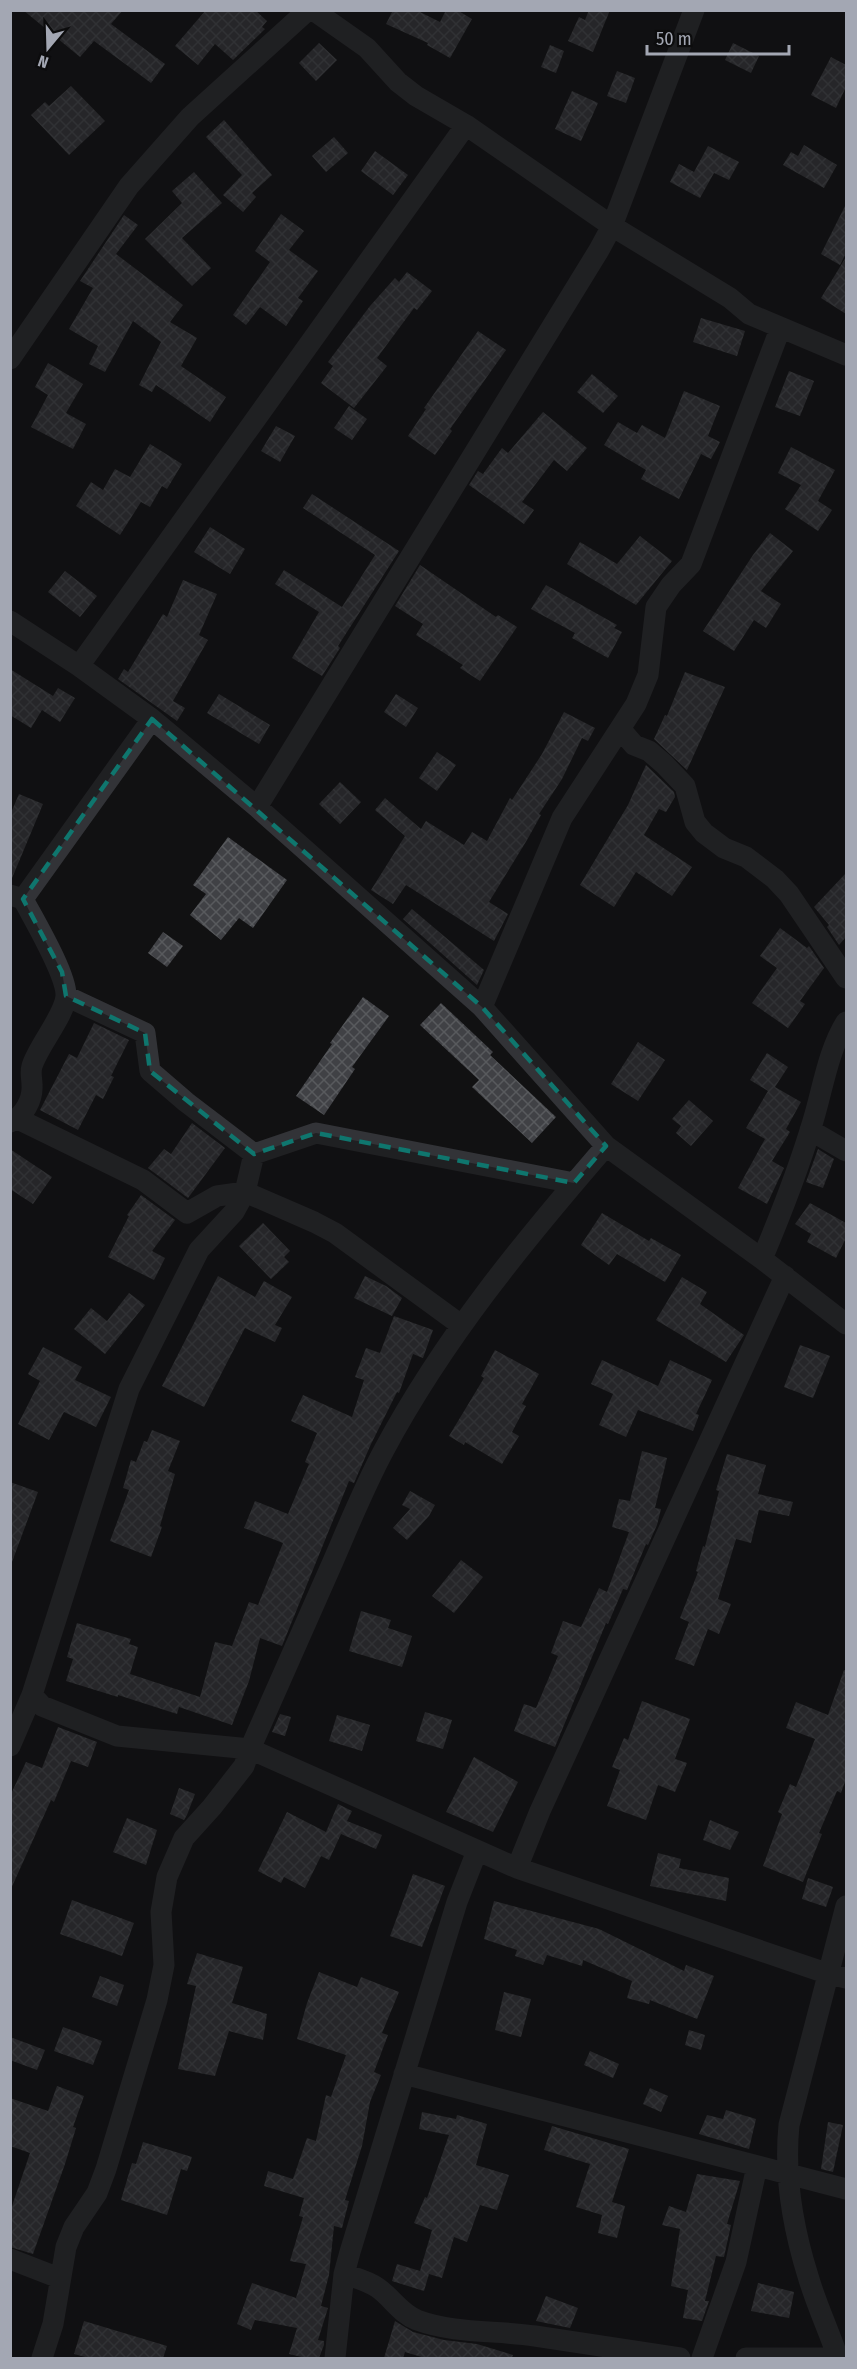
<svg xmlns="http://www.w3.org/2000/svg" width="857" height="2369" font-family="'Fira Sans Condensed',sans-serif">
<defs>
<pattern id="building-cross-hatch" width="8" height="8" patternUnits="userSpaceOnUse" patternTransform="scale(1.5)"><rect width="8" height="8" fill="#404145"/><path d="M0 0l8 8M0 8l8-8" fill="none" stroke="#585a5d"/></pattern>
</defs>
<rect width="100%" height="100%" fill="#111112"/>
<path fill="url(#building-cross-hatch)" d="M23 10H123L111 24 165 64 151 83 94 41 80 57Z
M206 10H255L267 21 262 27 265 29 233 60 215 44 198 65 175 46Z
M393 10H416L440 22 446 10H457L472 19 450 58 427 45 428 43 386 24Z
M589 10H610L593 52 568 41 579 17 585 20Z
M319 43 337 60 316 81 299 63Z
M733 43 759 56 751 73 725 60Z
M550 45 564 51 556 73 541 67Z
M831 57 846 65V87L836 108 811 95Z
M617 71 635 78 626 103 607 96Z
M71 86 105 121 69 155 31 115 45 102 49 106Z
M572 91 598 103 581 141 555 129Z
M224 120 272 175 252 193 256 197 243 212 223 195 242 175 206 137Z
M334 137 348 153 326 172 312 156Z
M804 145 837 165 824 188 783 165 791 152 798 156Z
M708 146 739 162 729 180 714 173 700 198 670 182 679 164 694 172Z
M375 151 408 175 393 195 361 171Z
M194 172 222 203 182 238 211 268 192 286 145 239 182 203 172 191Z
M846 204V253L840 265 821 254Z
M281 214 304 231 289 250 318 271 298 298 303 301 286 326 260 307 246 325 233 315 270 262 255 251Z
M124 215 138 225 116 254 183 305 170 322 197 338 181 366 226 397 210 422 156 385 152 392 139 385 161 342 133 321 105 372 89 364 98 346 69 329 93 288 80 281Z
M846 257V314L821 298Z
M407 272 432 291 417 310 414 308 377 358 387 366 354 408 321 383 333 366 328 362 370 306 395 278 399 282Z
M701 318 745 331 737 356 693 342Z
M478 331 506 350 450 429 452 431 435 455 408 436 426 409 424 408Z
M48 363 83 384 66 413 86 424 73 449 31 427 48 395 35 387Z
M789 371 814 381 800 416 775 407Z
M592 374 618 396 603 413 577 392Z
M684 391 720 406 708 436 720 442 711 459 701 454 679 499 641 479 646 470 604 445 618 422 637 433 642 425 665 438Z
M349 406 367 419 352 440 334 428Z
M543 412 587 448 567 471 554 460 522 502 534 510 524 524 469 485 478 471 483 474 502 448 508 453Z
M276 426 295 436 280 462 261 451Z
M150 444 182 464 167 489 162 486 150 507 141 502 120 535 76 506 91 482 103 490 115 469 130 477Z
M791 447 835 470 818 501 832 510 818 531 785 509 801 485 778 473Z
M312 494 399 551 338 646 340 648 322 676 292 658 319 612 275 584 284 570 342 607 375 555 303 508Z
M210 527 245 549 230 574 194 552Z
M770 533 793 551 761 591 781 604 766 628 754 620 734 651 703 631 753 555Z
M640 536 672 561 636 605 567 564 580 542 617 564Z
M420 565 496 617 498 615 517 627 480 681 460 668 463 665 416 635 423 624 395 606Z
M65 571 97 596 80 617 48 592Z
M183 580 217 594 199 635 208 640 173 701 185 708 177 721 118 679 124 669 128 672 163 614 167 617Z
M546 585 617 625 614 628 622 632 608 658 572 638 575 633 531 609Z
M10 669 53 696 58 688 75 698 60 722 42 710 31 728 10 715Z
M685 672 725 687 687 770 654 739 665 715 667 716Z
M219 694 270 725 259 744 207 713Z
M396 694 418 708 406 727 384 712Z
M564 712 595 728 588 741 582 738 562 779 539 814 541 815 527 840 489 902 508 914 494 941 406 885 393 904 371 890 405 836 375 810 385 798 421 829 426 821 464 845 472 832 487 841 510 798 512 800 542 754Z
M437 752 456 765 437 791 419 778Z
M646 765 674 792 675 797 666 812 659 809 644 835 692 867 672 896 636 872 614 907 580 885 628 805Z
M340 782 361 802 340 824 319 804Z
M19 794 43 804 10 883V815Z
M228 837 287 880 253 928 239 918 221 940 190 915 206 894 193 885Z
M846 873V937L839 945 827 927 829 925 814 907Z
M412 909 484 970 477 985 403 919Z
M780 928 807 948 809 946 824 968 800 1001 805 1004 788 1028 752 1003 777 968 760 956Z
M163 932 183 946 167 967 148 953Z
M363 997 389 1016 352 1067 355 1069 324 1115 296 1096 332 1044 330 1043Z
M441 1003 493 1052 490 1055 556 1117 532 1143 472 1087 479 1080 420 1025Z
M94 1023 129 1040 111 1076 114 1077 103 1099 96 1095 78 1130 40 1110 69 1054 77 1058Z
M638 1042 665 1060 638 1101 611 1084Z
M767 1053 788 1067 775 1087 801 1102 786 1129 790 1132 772 1161 784 1168 767 1204 738 1188 765 1139 746 1128 768 1091 750 1080Z
M689 1100 713 1121 691 1146 676 1133 681 1126 672 1119Z
M192 1123 225 1148 188 1198 148 1168 164 1149 171 1154Z
M10 1149 52 1177 33 1204 10 1189Z
M818 1149 834 1159 823 1188 806 1182Z
M141 1195 175 1220 152 1251 165 1258 154 1280 108 1257 129 1216 127 1215Z
M810 1203 846 1223V1238L836 1258 807 1242 811 1234 795 1224Z
M602 1213 649 1241 651 1238 681 1255 665 1282 617 1254 609 1265 581 1245Z
M263 1223 290 1251 284 1257 289 1262 271 1279 239 1246Z
M218 1276 255 1297 264 1281 292 1297 275 1325 282 1328 275 1342 245 1328 204 1407 162 1386Z
M365 1276 386 1286 402 1298 392 1316 354 1298Z
M682 1277 707 1292 700 1304 744 1335 726 1362 656 1320Z
M129 1293 145 1305 105 1354 74 1329 91 1308 107 1321Z
M394 1316 433 1330 423 1358 413 1354 399 1393 397 1392 371 1444 354 1483 349 1481 282 1646 260 1638 249 1681 232 1725 179 1707 177 1714 118 1695V1697L66 1681 73 1659 67 1657 77 1623 131 1639 129 1644 138 1647 130 1674 200 1697 215 1642 232 1646 249 1602 258 1605 283 1543 244 1528 255 1501 288 1514 309 1464 305 1462 317 1433 291 1421 303 1395 352 1417 364 1380 355 1377 366 1348 380 1353Z
M800 1345 830 1356 813 1398 784 1387Z
M43 1347 82 1367 75 1380 111 1397 96 1427 64 1412 49 1440 18 1424 40 1381 28 1374Z
M495 1350 539 1374 522 1404 526 1406 512 1432 519 1436 502 1464 465 1442 464 1445 449 1436 484 1378 481 1376Z
M602 1360 658 1386 670 1360 712 1380 696 1414 699 1415 693 1431 638 1410 626 1437 599 1425 613 1394 591 1384Z
M152 1430 180 1441 168 1471 175 1474 160 1526 162 1527 151 1557 110 1541 129 1490 123 1488 131 1460 136 1462 144 1441 147 1442Z
M642 1451 667 1458 655 1508 661 1509 657 1525 648 1545 646 1544 627 1590 623 1589 608 1624 606 1623 555 1747 514 1731 524 1704 536 1708 558 1656 551 1653 563 1621 581 1627 599 1588 607 1592 629 1532 612 1527 619 1499 630 1501Z
M727 1454 766 1465 758 1494 793 1502 789 1516 759 1510 751 1543 736 1539 718 1599 731 1604 719 1634 708 1629 694 1666 675 1659 689 1622 680 1618 698 1572 696 1571 703 1546 705 1547 719 1491 716 1490Z
M10 1482 38 1492 12 1562H10Z
M410 1491 435 1505 429 1516 407 1540 393 1528 410 1509 402 1505Z
M461 1560 483 1577 454 1613 432 1596Z
M361 1611 391 1620 388 1628 412 1636 402 1667 349 1651Z
M844 1670H846V1779L841 1793 837 1791 819 1833 822 1834 803 1882 763 1866 782 1814 778 1812 790 1784 796 1787 815 1739 786 1728 796 1702 828 1715Z
M642 1701 690 1719 675 1759 687 1763 675 1792 658 1785 646 1820 607 1806 620 1770 612 1767 624 1738 628 1740Z
M425 1712 452 1720 443 1749 416 1741Z
M280 1714 291 1717 285 1736 272 1732Z
M337 1715 370 1725 362 1751 329 1741Z
M58 1727 97 1742 88 1767 71 1761 54 1802 51 1800 10 1891V1796L26 1762 42 1768Z
M474 1757 518 1782 493 1832 446 1812Z
M179 1788 195 1794 187 1815 184 1820 170 1814Z
M338 1804 352 1811 347 1821 382 1835 376 1849 341 1834 329 1860 321 1856 305 1888 284 1877 281 1883 258 1871 287 1812 326 1832Z
M127 1818 157 1830 146 1865 113 1852Z
M710 1820 739 1832 730 1850 703 1840Z
M658 1853 681 1859 679 1868 729 1878 726 1901 650 1886Z
M413 1874 445 1886 422 1947 390 1936Z
M808 1878 833 1887 826 1907 802 1899Z
M72 1900 134 1923 122 1956 60 1934Z
M494 1901 599 1929 684 1971 686 1965 714 1976 697 2019 650 2000 649 2004 627 1998 632 1981 583 1960 582 1966 547 1955 543 1965 515 1956 517 1950 484 1939Z
M197 1953 243 1967 232 2003 267 2014 263 2040 229 2031 215 2076 178 2069 196 1986 187 1984Z
M319 1972 357 1987 361 1977 399 1992 382 2033 388 2035 374 2072 381 2075 370 2102 362 2146 345 2200 349 2201 342 2228 334 2226 329 2275 321 2306 328 2308 318 2340 324 2341V2345L319 2358H306L289 2354 297 2328 255 2320 251 2330 237 2324 252 2283 296 2298 306 2264 290 2261 303 2217 299 2216 304 2198 264 2186 268 2171 293 2179 307 2138 316 2141 326 2095 331 2097 346 2055 297 2039 307 2003Z
M100 1976 124 1985 117 2006 92 1997Z
M504 1992 531 1999 521 2037 495 2030Z
M63 2027 102 2041 93 2065 54 2051Z
M689 2030 705 2035 701 2050 685 2045Z
M10 2037 45 2050 37 2070 10 2060Z
M590 2051 619 2064 613 2078 584 2065Z
M57 2086 84 2096 73 2127 76 2128 65 2164 33 2254 10 2247V2212L30 2153 10 2146V2098L48 2111Z
M650 2088 668 2096 661 2112 643 2104Z
M726 2110 756 2119 749 2149 699 2134 707 2115 723 2119Z
M422 2112 456 2119 457 2115 487 2124 476 2165 509 2175 497 2210 480 2205 467 2242 454 2237 442 2278 429 2274 424 2291 392 2281 397 2264 420 2271 432 2230 414 2223 425 2197 427 2198 449 2135 419 2129Z
M828 2122 843 2125 833 2172 821 2169Z
M552 2126 629 2149 612 2202 625 2206 617 2238 598 2233 602 2215 576 2207 590 2164 544 2150Z
M143 2142 192 2157 187 2171 181 2169 167 2215 121 2200 132 2163 136 2164Z
M697 2174 740 2181 727 2224 731 2225 724 2257 716 2256 705 2301H709L702 2321 683 2318 688 2290 671 2286 680 2229 662 2225 669 2206 686 2212Z
M758 2283 794 2292 789 2318 751 2311Z
M546 2296 578 2308 570 2328 536 2321Z
M84 2321 167 2346 163 2358H89L74 2354Z
M395 2321 413 2332 444 2340 477 2344 513 2355 512 2358H425L405 2352 403 2358H384Z"/>
<g fill="none" stroke-linecap="round" stroke-linejoin="round">
<path stroke="#323337" stroke-width="21" d="M313 10 367 48 398 82 416 96 466 125 612 226 730 298 749 314 846 355
M10 359 129 186 190 117 308 10
M10 621 79 666 152 719 257 807 482 1007 606 1146 762 1259 846 1324
M79 666 466 125
M621 730 634 745 649 751 664 764 685 786 695 822 704 833 724 848 746 857 775 879 789 894 846 978
M257 807 599 250 612 226 694 10
M10 895 23 899C34 920 67 975 66 996 65 1015 38 1046 32 1066 30 1073 32 1078 32 1085 33 1099 24 1117 10 1122
M23 899 152 719
M66 996 145 1033 150 1071 186 1102 254 1154
M482 1007 562 818 636 704 648 675 656 607 671 585 691 564 780 329
M18 1119 143 1180 187 1213 217 1196 245 1192 314 1222 335 1233 461 1325
M810 1130 846 1151
M762 1259C781 1214 799 1168 813 1121 823 1088 828 1051 846 1022
M32 1695 42 1706 117 1736 250 1749 517 1868 829 1974 846 1978
M10 1746 32 1695 129 1389 199 1250 234 1212 245 1192 254 1154 316 1133 574 1183
M517 1868 540 1811 785 1276
M404 2074 846 2189
M10 2259 59 2278
M344 2274C356 2278 368 2281 378 2288 392 2298 400 2313 417 2320 455 2334 495 2330 535 2336 583 2343 631 2351 680 2358
M42 2358 53 2324 66 2247 74 2227 97 2193 106 2169 157 2000 164 1965 161 1912 167 1877 184 1838 212 1807 244 1766 250 1749C277 1688 304 1627 331 1566 348 1527 364 1487 384 1450 444 1338 523 1242 606 1146
M335 2358 344 2274 350 2252 457 1902 477 1851
M702 2358 736 2262 757 2166
M746 2358H838
M838 2358C829 2331 816 2304 808 2276 793 2228 784 2175 789 2125L846 1906"/>
</g>
<path d="M0 0H857V2369H0ZM152 719 482 1007 606 1146 574 1183 316 1133 254 1154 150 1071 145 1033 66 996 62 972 23 899Z" fill="#111112" fill-opacity=".55" fill-rule="evenodd"/>
<path fill="none" stroke="#0f766e" stroke-width="4.5" stroke-dasharray="12 8" stroke-linejoin="round" d="M152 719 482 1007 606 1146 574 1183 316 1133 254 1154 150 1071 145 1033 66 996 62 972 23 899Z"/>
<rect width="857" height="2369" fill="none" stroke="#a3a7b3" stroke-width="24"/>
<g transform="translate(48 48) rotate(199)" stroke="#0c0c0d" stroke-width="4.5" paint-order="stroke">
<path d="M0-4.5L10 22L0 15L-10 22Z" fill="#a3a7b3"/>
<text y="-9" font-size="16" font-weight="bold" text-anchor="middle" fill="#a3a7b3">N</text>
</g>
<path d="M647 45v9h142v-9" fill="none" stroke="#a3a7b3" stroke-width="3"/>
<text x="656" y="45" font-size="18" fill="#a3a7b3" stroke="#0c0c0d" stroke-width="4.5" paint-order="stroke">50 m</text>
</svg>
